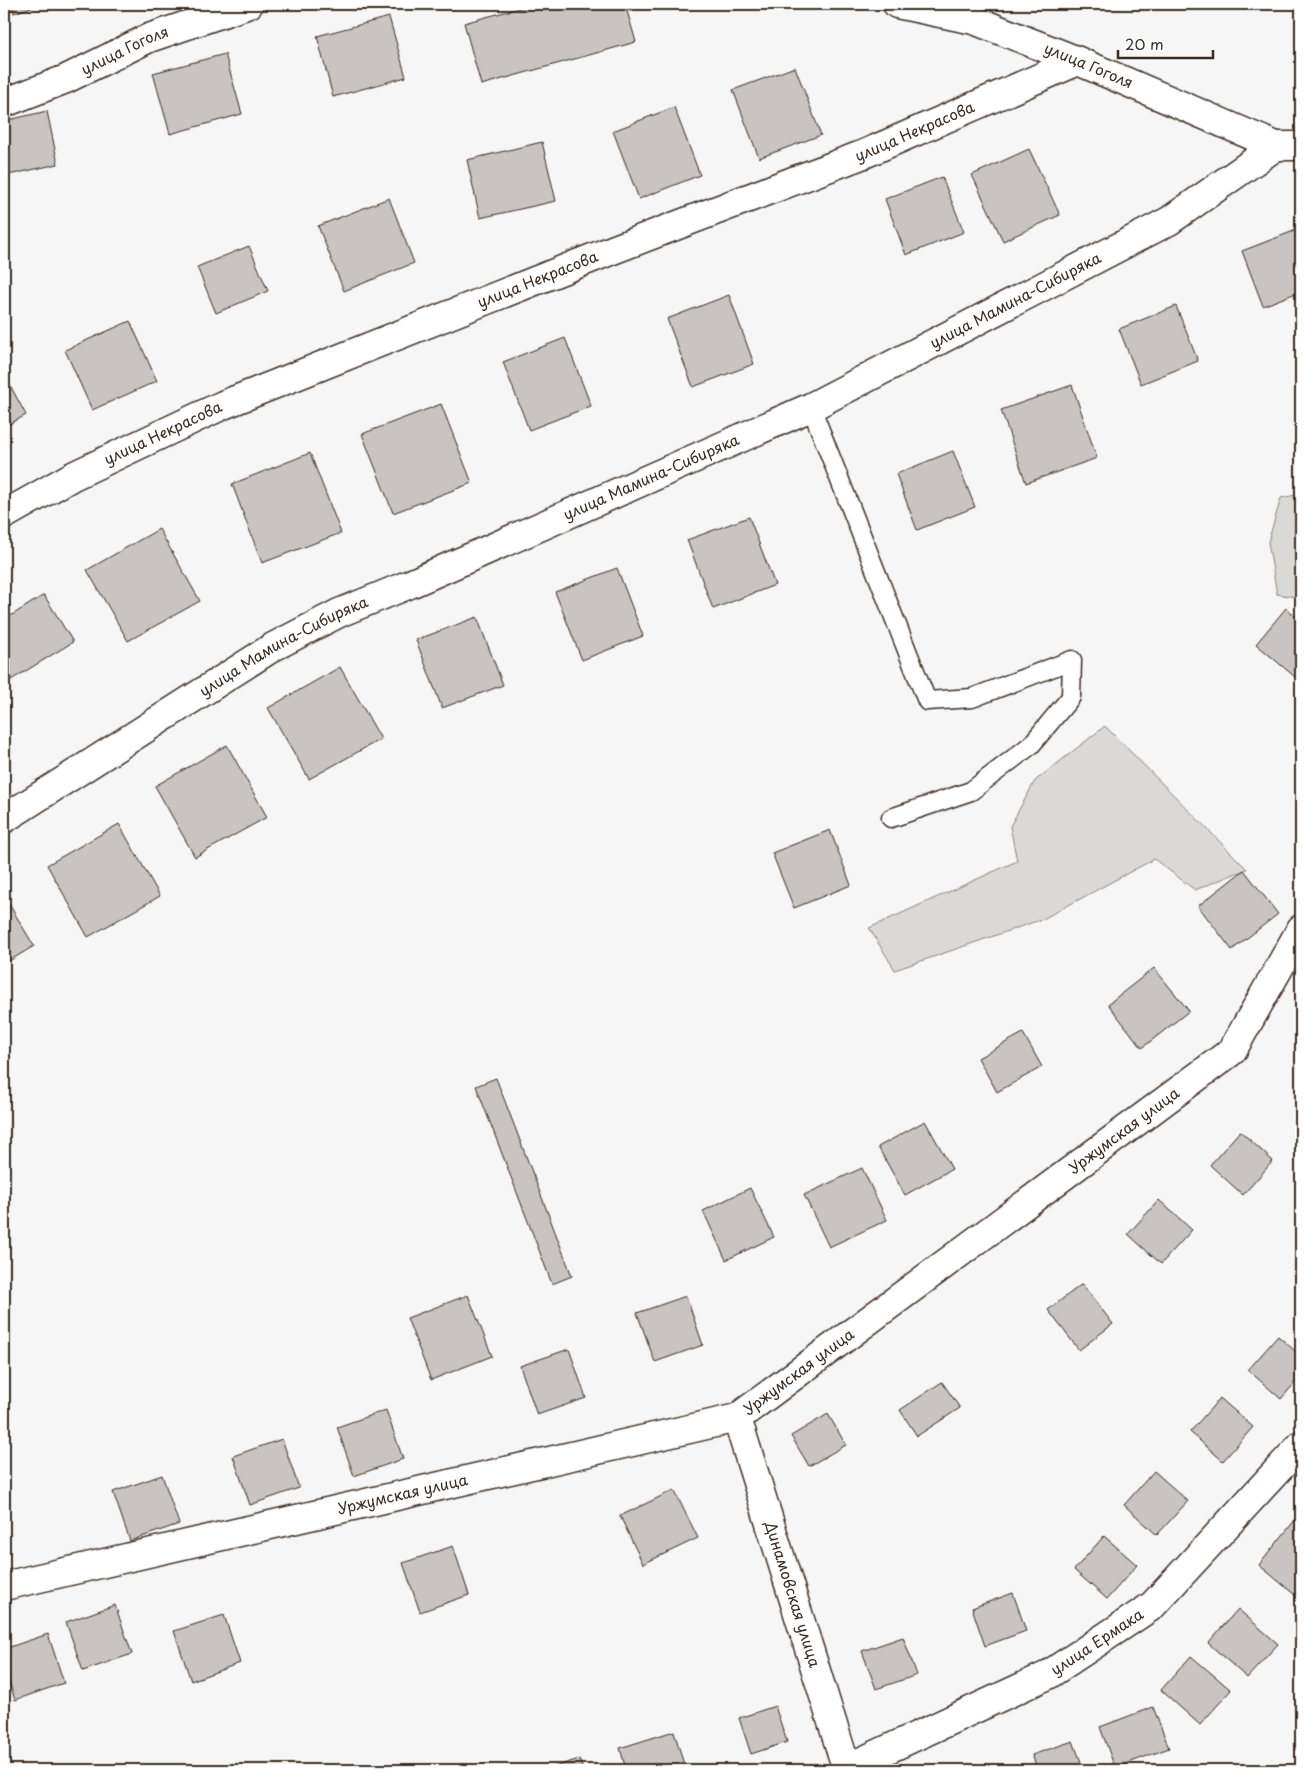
<svg xmlns="http://www.w3.org/2000/svg" width="1305" height="1774" font-family="'Playpen Sans',sans-serif">
<rect width="100%" height="100%" fill="#f7f6f6"/>
<filter id="ink" filterUnits="userSpaceOnUse"><feTurbulence type="fractalNoise" baseFrequency=".02" numOctaves="2"/><feDisplacementMap in="SourceGraphic" scale="10" xChannelSelector="R" yChannelSelector="G"/><feConvolveMatrix kernelMatrix="1 2 1 2 8 2 1 2 1" color-interpolation-filters="sRGB"/></filter>
<g filter="url(#ink)">
<path fill="#dbd9d6" stroke="#8b827a" d="M1301 494V598L1277 594 1268 542 1281 498Z
M1105 726 1247 869 1195 890 1154 859 1043 919 895 970 869 928 1017 861 1010 826 1035 781Z"/>
<path fill="#c9c3c1" stroke="#3b2a1e" d="M11 4H41L14 13Z
M534 4H625L636 42 481 85 464 23Z
M389 17 406 77 333 97 317 36Z
M225 54 242 114 170 134 153 73Z
M795 67 821 135 759 158 733 90Z
M674 107 700 175 639 199 613 131Z
M47 111 58 164 4 176V121Z
M542 142 556 201 480 218 467 160Z
M1029 149 1060 215 1003 241 972 175Z
M942 177 964 232 906 255 885 199Z
M389 198 414 263 344 291 318 226Z
M1299 229 1301 234V291L1263 306 1242 251Z
M249 246 268 291 216 313 197 267Z
M729 295 754 364 693 387 667 319Z
M1176 306 1198 361 1141 384 1119 329Z
M130 321 157 381 92 410 65 350Z
M565 338 591 406 529 430 503 362Z
M4 374 26 415 4 427Z
M1072 385 1097 458 1026 483 1001 410Z
M441 404 472 483 393 513 362 434Z
M953 451 975 507 917 530 896 474Z
M310 453 341 533 262 563 232 484Z
M749 517 775 585 713 609 687 540Z
M159 529 200 601 128 641 87 570Z
M617 568 643 636 582 660 555 592Z
M44 595 73 642 11 680 4 669V620Z
M1286 608 1301 621V682L1256 644Z
M477 617 503 685 442 708 416 640Z
M340 667 381 739 309 779 268 708Z
M227 745 267 817 195 857 155 786Z
M119 824 160 896 88 937 47 865Z
M830 830 851 885 794 908 772 853Z
M1244 870 1278 914 1232 950 1198 906Z
M6 899 34 946 4 964V901Z
M1154 968 1189 1011 1142 1048 1108 1004Z
M1023 1033 1042 1067 997 1092 978 1058Z
M496 1078 572 1276 552 1284 476 1086Z
M925 1121 952 1169 905 1195 878 1147Z
M1240 1131 1273 1161 1243 1195 1210 1165Z
M862 1168 887 1220 829 1247 804 1195Z
M750 1188 774 1237 726 1260 703 1211Z
M1159 1200 1192 1230 1161 1264 1128 1234Z
M1082 1284 1113 1324 1079 1350 1048 1310Z
M468 1295 492 1356 431 1380 407 1318Z
M686 1296 703 1345 655 1362 637 1313Z
M1278 1336 1301 1356V1376L1281 1399 1248 1370Z
M569 1349 586 1398 537 1415 520 1366Z
M942 1382 960 1408 917 1436 900 1410Z
M1220 1398 1253 1427 1223 1461 1190 1432Z
M386 1410 403 1459 354 1476 337 1427Z
M828 1414 846 1445 809 1466 791 1436Z
M282 1439 299 1488 250 1505 233 1456Z
M1154 1471 1188 1501 1157 1535 1124 1505Z
M162 1475 179 1524 130 1541 113 1492Z
M674 1490 698 1538 643 1564 620 1516Z
M1299 1515 1301 1517V1600L1259 1565Z
M1104 1536 1137 1565 1107 1599 1074 1570Z
M453 1546 469 1595 420 1612 403 1563Z
M1013 1593 1026 1631 985 1646 972 1608Z
M115 1605 132 1654 83 1671 66 1622Z
M1238 1609 1278 1644 1247 1678 1208 1643Z
M224 1615 240 1663 191 1681 174 1631Z
M48 1634 64 1683 15 1700 4 1666V1649Z
M903 1637 917 1675 876 1689 862 1651Z
M1191 1656 1231 1690 1200 1725 1161 1690Z
M775 1706 787 1742 751 1754 739 1718Z
M1153 1707 1169 1748 1115 1768 1100 1727Z
M674 1731 685 1768 679 1770H626L620 1748Z
M1073 1741 1084 1770H1038L1032 1755Z
M579 1759 583 1770H545Z"/>
<g fill="none" stroke-linecap="round" stroke-linejoin="round">
<g stroke="#3b2a1e" stroke-width="21">
<path id="service" d="M811 407 927 701 972 698 1072 660 1071 697 1031 745 971 791 891 818"/>
</g>
<g stroke="#3b2a1e" stroke-width="31">
<g id="minor">
<path id="s1" d="M897 4 974 20 1078 61 1276 146"/>
<path id="s2" d="M4 103 66 79 149 38 249 4"/>
<path id="s3" d="M4 515 73 476 223 405 615 249 864 154 1078 61"/>
<path id="s4" d="M4 819 273 647 339 613 410 584 811 407 1169 221 1276 146H1301"/>
<path id="s5" d="M737 1418 847 1770"/>
<path id="s6" d="M4 1586 737 1418 1232 1051 1301 929"/>
<path id="s7" d="M843 1770 1048 1675 1152 1606 1301 1445"/>
</g>
</g>
<use href="#service" stroke="#fff" stroke-width="18"/>
<use href="#minor" stroke="#fff" stroke-width="28"/>
</g>
</g>
<g text-anchor="middle" stroke-width="4.5" stroke-linejoin="round" paint-order="stroke">
<g font-size="15" fill="#3b2a1e" stroke="#fff">
<text dy="5" stroke="none"><textPath href="#s2" startOffset="132">улица Гоголя</textPath></text>
<text dy="5" stroke="none"><textPath href="#s1" startOffset="202">улица Гоголя</textPath></text>
<text dy="5" stroke="none"><textPath href="#s3" startOffset="989">улица Некрасова</textPath></text>
<text dy="5" stroke="none"><textPath href="#s3" startOffset="584">улица Некрасова</textPath></text>
<text dy="5" stroke="none"><textPath href="#s4" startOffset="1139">улица Мамина-Сибиряка</textPath></text>
<text dy="5" stroke="none"><textPath href="#s3" startOffset="179">улица Некрасова</textPath></text>
<text dy="5" stroke="none"><textPath href="#s4" startOffset="734">улица Мамина-Сибиряка</textPath></text>
<text dy="5" stroke="none"><textPath href="#s4" startOffset="329">улица Мамина-Сибиряка</textPath></text>
<text dy="5" stroke="none"><textPath href="#s6" startOffset="1234">Уржумская улица</textPath></text>
<text dy="5" stroke="none"><textPath href="#s6" startOffset="829">Уржумская улица</textPath></text>
<text dy="5" stroke="none"><textPath href="#s6" startOffset="409">Уржумская улица</textPath></text>
<text dy="5" stroke="none"><textPath href="#s5" startOffset="185">Динамовская улица</textPath></text>
<text dy="5" stroke="none"><textPath href="#s7" startOffset="285">улица Ермака</textPath></text>
</g>
</g>
<rect width="1305" height="1774" fill="none" stroke="#fff" stroke-width="20"/>
<rect x="10" y="10" width="1285" height="1754" fill="none" stroke="#3b2a1e" stroke-width="2" filter="url(#ink)"/>
<path d="M1118 50v8h95v-8" fill="none" stroke="#3b2a1e" stroke-width="2.5"/>
<text x="1125" y="50" font-size="15" fill="#3b2a1e" stroke="#ffffff" stroke-width="4" paint-order="stroke">20 m</text>
</svg>
